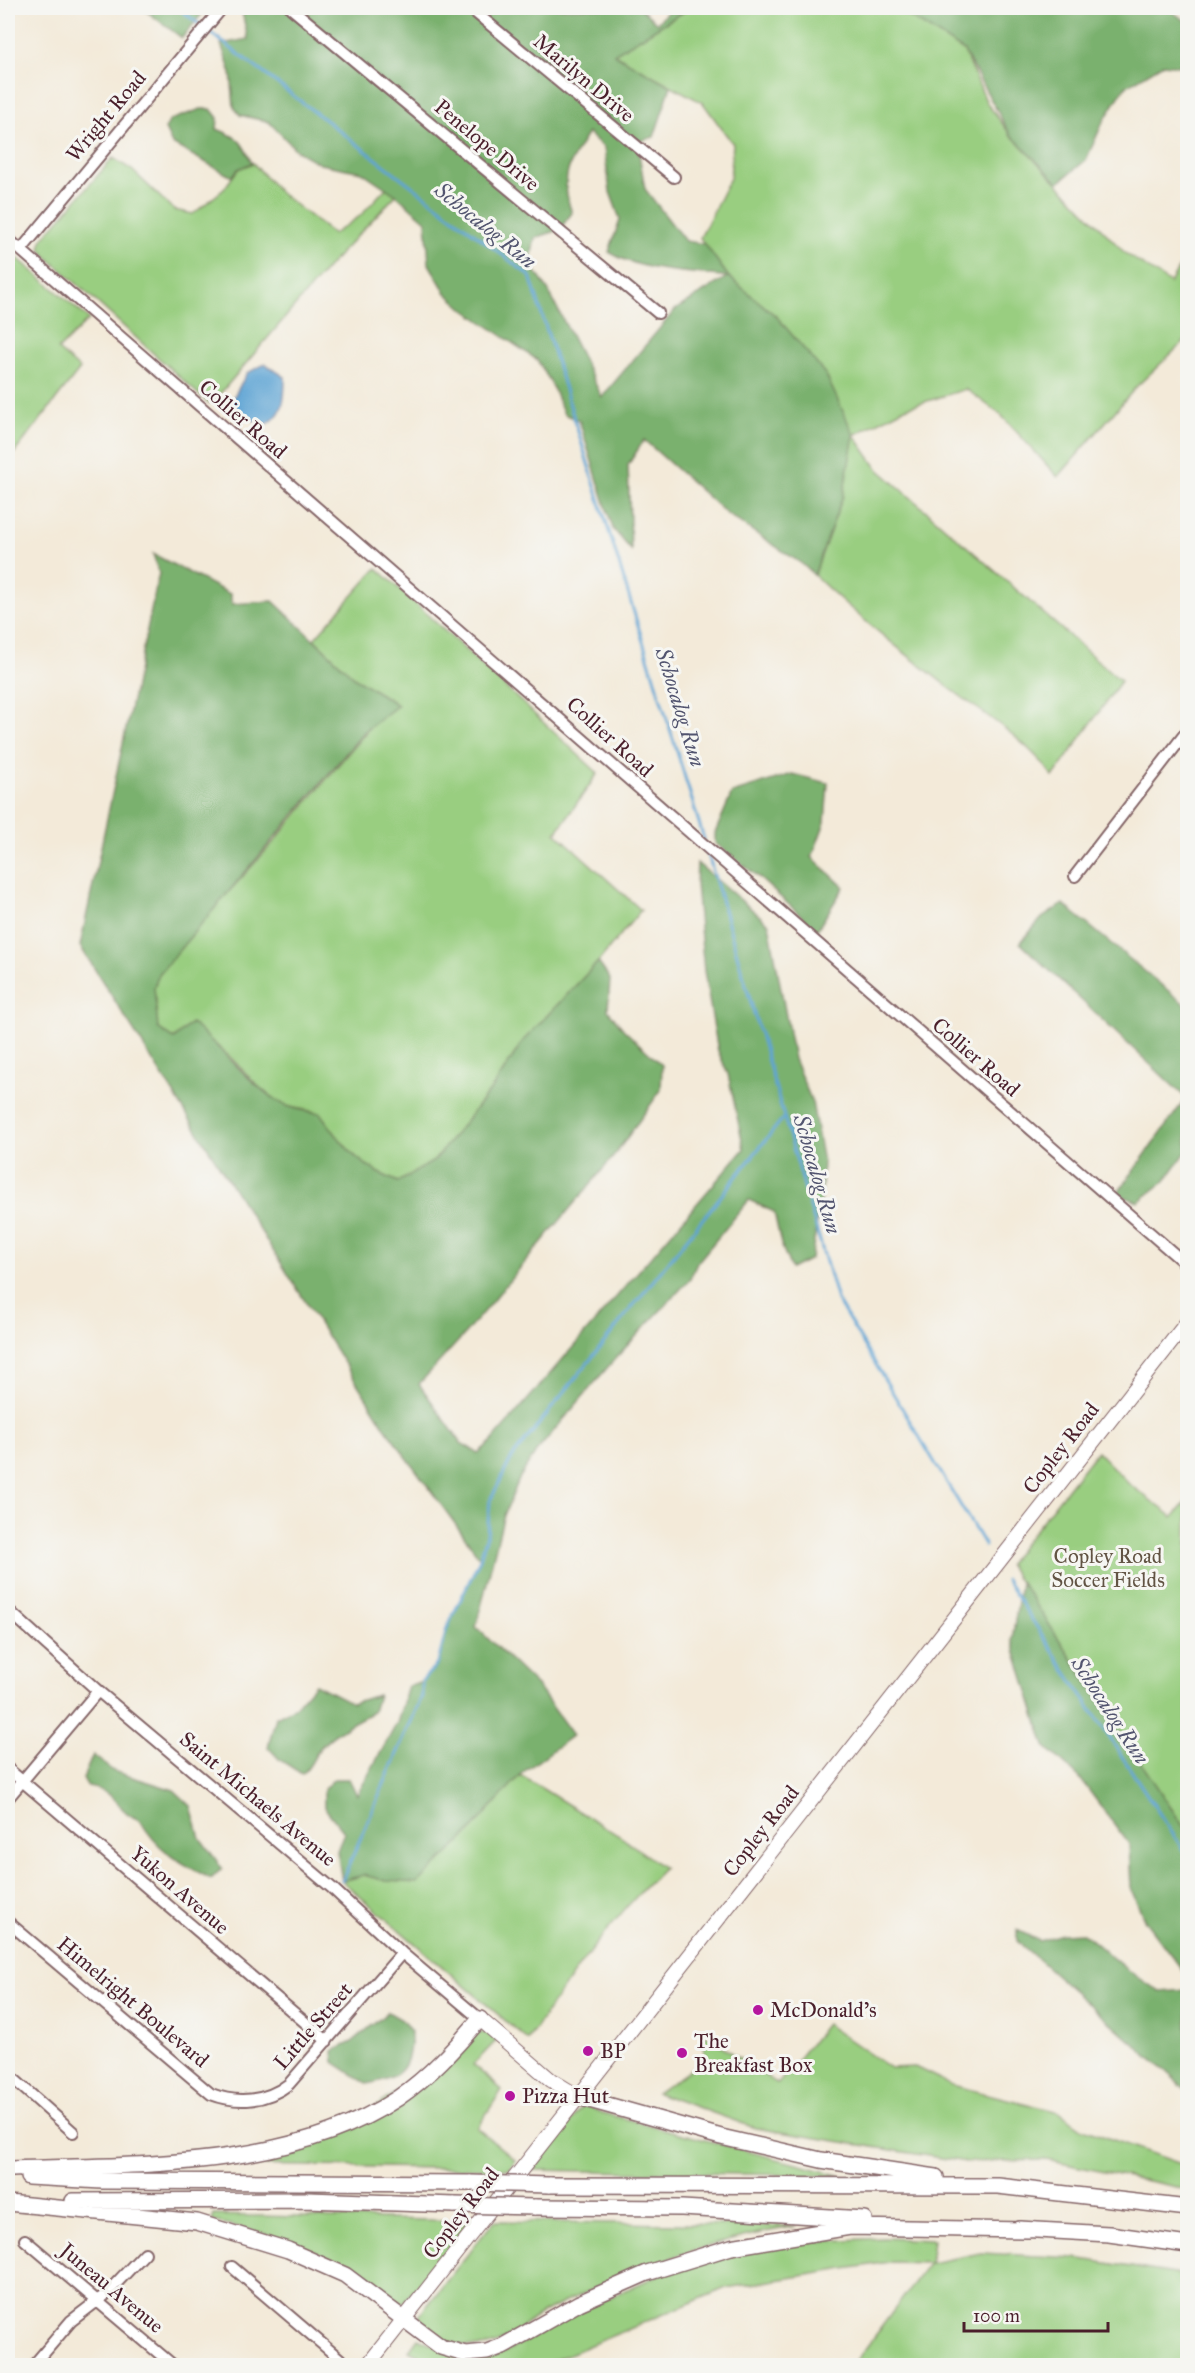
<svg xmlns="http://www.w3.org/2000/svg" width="1195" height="2373" font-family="'IM FELL Great Primer',serif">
<rect width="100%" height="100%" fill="#f6f6f2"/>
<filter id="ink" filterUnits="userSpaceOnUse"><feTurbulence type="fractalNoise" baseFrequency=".0167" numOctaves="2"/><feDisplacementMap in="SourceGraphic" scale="12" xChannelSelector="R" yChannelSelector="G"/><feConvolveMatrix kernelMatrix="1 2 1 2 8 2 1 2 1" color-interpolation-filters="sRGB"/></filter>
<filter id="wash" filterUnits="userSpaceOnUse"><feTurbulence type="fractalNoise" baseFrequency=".008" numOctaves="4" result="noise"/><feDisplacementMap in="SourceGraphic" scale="24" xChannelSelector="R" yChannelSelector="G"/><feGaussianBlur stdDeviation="1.35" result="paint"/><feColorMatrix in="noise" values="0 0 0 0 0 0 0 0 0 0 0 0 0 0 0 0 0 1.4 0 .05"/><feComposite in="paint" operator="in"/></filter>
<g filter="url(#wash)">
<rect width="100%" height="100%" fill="#f3ead9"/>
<path fill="#99ce80" stroke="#727656" stroke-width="1.5" d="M690 8H897L964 51 987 103 1010 134 1125 253 1170 283 1187 254V339L1137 386 1058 477 1001 415 966 389 905 408 854 435 877 468 1121 681 1053 777C1031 743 984 714 952 690 904 653 858 617 814 575L841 501 777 317 728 276 700 238 730 178 733 144 703 103 613 54Z
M113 158 132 170 174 210 193 214 224 189 238 169 253 163 279 192 333 234 360 216 386 188 396 195 336 258 213 402 208 403 45 255 40 248 43 238Z
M8 250 89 319 58 350 80 369 8 461Z
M377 568 598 773 556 833 641 910 598 962 523 1041 496 1083 434 1161 398 1182C356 1164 346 1149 320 1113L285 1106 267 1095 232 1059 191 1023 174 1039 157 1028 154 987 159 974 188 937 272 844 392 701 355 678 314 639Z
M1097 1451 1129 1484 1173 1517 1187 1501V1832L1008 1564Z
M520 1775 621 1837 664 1868C612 1918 568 1979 528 2040L342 1881 364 1875 386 1881 464 1838Z
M826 2024 890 2068 915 2067 952 2085 1059 2112 1083 2129 1187 2166V2189L1046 2160 966 2162 755 2128 657 2093 697 2065 704 2054V2034L778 2084Z
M475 2033H488L496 2041 473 2065 502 2090 477 2128 515 2160 510 2169 237 2165V2160L335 2137Z
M584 2105 603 2113 842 2176 533 2170Z
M214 2215 470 2221 403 2303C381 2293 364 2277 344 2266 302 2242 259 2231 212 2221Z
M494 2221 796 2226C729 2238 662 2257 600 2286 579 2296 555 2305 535 2318 520 2328 506 2342 488 2346 469 2350 420 2340 419 2316Z
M883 2238 933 2240 930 2263 981 2253 1075 2258 1187 2276V2365H853L929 2263 889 2262 726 2288 543 2365H438L409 2350 418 2338 470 2361 496 2357 584 2309 665 2272 783 2243Z"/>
<path fill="#7ab16e" stroke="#62684c" stroke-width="1.5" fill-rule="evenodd" d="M142 8H207L182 38Z
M244 8C259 8 275 11 290 8H640L657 23 671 8H690L614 54 671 86 654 137 637 142 645 189 685 241 705 244 728 276 777 317 826 375 854 435 843 496 814 575 802 564 727 514 644 440 628 465 631 550 613 529 579 420 564 414 550 381 537 360 465 310 446 293 429 264 426 221 396 195 362 172 320 164 297 151 269 122 240 115 234 107 231 73 221 44 248 39 242 12ZM588 133 604 148 610 192 620 219 609 252C644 273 688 271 727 277L675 310 602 397 548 290 530 263 535 238 559 230 572 213C559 179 569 162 588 133Z
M919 8H1167L1187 22V67L1163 64 1125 87 1103 122 1086 160 1058 183 1010 134 964 51 902 12Z
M201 109H211L218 118 217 129C240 138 242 141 252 163L238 169 232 177 172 144 165 129 170 120Z
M153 554 230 594 232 604 273 601 355 678 398 705 365 731 159 974 154 987 158 1028 174 1039 191 1023C220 1045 253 1089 283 1104 294 1110 308 1111 320 1113 346 1149 356 1164 398 1182L434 1161 496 1083 523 1041 598 962 610 979 608 1010 624 1030 662 1065 661 1090 614 1156 464 1335 419 1384 461 1443 478 1453 492 1441 744 1149 728 1074 718 1051 704 971 696 884 697 863 769 924 794 1059 812 1102 823 1162 821 1199 811 1259 791 1269 781 1244 774 1212 749 1200 697 1263 690 1279 613 1361 536 1452 520 1477 503 1518 476 1627 538 1687 573 1735 522 1773 464 1838 418 1883 386 1881 364 1875 342 1881 337 1851 344 1832 324 1807V1789L334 1779H349L357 1795 397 1723 408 1686 422 1681 438 1663 447 1628 480 1558 386 1429 80 946 159 573Z
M792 774 828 783 825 822 812 857 844 887 817 930 756 875 715 843V833L732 793Z
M1063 904 1187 1006V1151L1164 1182 1138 1202 1117 1194 1186 1098 1020 943 1042 918Z
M1021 1582 1187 1832V1976L1145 1921 1131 1889 1129 1844 1079 1777 1045 1746 1012 1640Z
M315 1684 352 1703 378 1695 373 1712C357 1720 328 1736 318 1751 312 1760 311 1767 302 1774L280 1760 268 1747 276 1717 294 1708Z
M93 1755 113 1771 174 1790 191 1806 200 1838 222 1868 211 1879C181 1863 157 1851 140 1820 115 1811 119 1792 88 1787L83 1778Z
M1017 1930 1039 1941 1062 1934 1083 1933 1126 1969 1160 1992 1187 1990V2090L1017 1941Z
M388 2012 402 2020 411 2032C409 2069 404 2077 367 2084L334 2062 333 2051 352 2042Z"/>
<path fill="#5fa4d4" stroke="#546280" stroke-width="1.5" d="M265 364 285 377C285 397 285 418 263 425L239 412 232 400 247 373Z"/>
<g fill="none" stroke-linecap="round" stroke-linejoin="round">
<path stroke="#5fa4d4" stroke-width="3" d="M178 8 530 276 704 839
M708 854 837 1300 985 1546
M1006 1580 1188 1857
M342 1881 422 1696V1681L438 1663 447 1628 480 1559 487 1535 490 1501 511 1459 784 1117"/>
</g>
</g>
<g filter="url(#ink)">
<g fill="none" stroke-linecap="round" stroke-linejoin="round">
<g stroke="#856668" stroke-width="14">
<path id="minor" d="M291 8 658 313
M470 8 674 177
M8 239 1188 1266
M21 250 222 8
M1075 876 1188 730
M8 1610 98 1691 332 1888 402 1953 480 2019
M8 1769 327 2041
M8 1798 98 1691
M8 1922 211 2094C237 2104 266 2102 289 2084L402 1953
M8 2074 73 2132
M25 2240 174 2366
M232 2267 348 2366
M33 2366 71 2321 105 2295 145 2253"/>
</g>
<g stroke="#856668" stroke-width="16">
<path id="major" d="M480 2019 551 2080 579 2097
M367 2366 1188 1321"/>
</g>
<g stroke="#856668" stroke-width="18">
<path id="highway" d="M579 2097 721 2137 821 2160 936 2177
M8 2169C134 2164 288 2171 398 2098 430 2076 455 2048 480 2019
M28 2177 102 2181 471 2183
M549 2185 998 2186 1188 2208
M73 2201 308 2200 455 2205
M8 2203 197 2222 288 2250 345 2275 441 2347 465 2354 487 2352 503 2346 579 2303 647 2273 731 2247 850 2227 1029 2230
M534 2207 682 2208 864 2219
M1019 2229 1109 2234 1188 2245"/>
</g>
<use href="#minor" stroke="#fff" stroke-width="10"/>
<use href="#major" stroke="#fff" stroke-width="14"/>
<use href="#highway" stroke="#fff" stroke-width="15"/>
<g stroke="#856668" stroke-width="18" stroke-linecap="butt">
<path id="highway-bridge" d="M471 2183 549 2185
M455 2205 534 2207"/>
</g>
<use href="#highway-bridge" stroke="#fff" stroke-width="15"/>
</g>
</g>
<g fill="#b5179e" stroke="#f6f6f2" stroke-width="2">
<circle cx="758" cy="2010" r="6"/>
<circle cx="588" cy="2051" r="6"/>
<circle cx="682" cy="2053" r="6"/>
<circle cx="510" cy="2096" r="6"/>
</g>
<g text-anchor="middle" stroke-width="6" stroke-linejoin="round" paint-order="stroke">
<g font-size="21" fill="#4a1f2b" stroke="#f6f6f2">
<text transform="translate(584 78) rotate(40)" y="7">Marilyn Drive</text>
<text transform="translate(106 116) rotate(-50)" y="7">Wright Road</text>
<text transform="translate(487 145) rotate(40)" y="7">Penelope Drive</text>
<text transform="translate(243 419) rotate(41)" y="7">Collier Road</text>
<text transform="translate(610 737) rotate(42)" y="7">Collier Road</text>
<text transform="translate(976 1057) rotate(41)" y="7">Collier Road</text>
<text transform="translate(1061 1448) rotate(-52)" y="7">Copley Road</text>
<text transform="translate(258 1799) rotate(40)" y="7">Saint Michaels Avenue</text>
<text transform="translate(761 1831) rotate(-52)" y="7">Copley Road</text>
<text transform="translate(180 1890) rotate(41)" y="7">Yukon Avenue</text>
<text transform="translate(133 2002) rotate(40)" y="7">Himelright Boulevard</text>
<text transform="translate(313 2026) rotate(-49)" y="7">Little Street</text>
<text transform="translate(461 2213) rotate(-52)" y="7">Copley Road</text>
<text transform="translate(112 2288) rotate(40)" y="7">Juneau Avenue</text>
</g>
<g font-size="21" fill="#625444" stroke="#f6f6f2">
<text x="1108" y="1563">Copley Road<tspan x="1108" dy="24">Soccer Fields</tspan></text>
</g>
<g font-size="21" fill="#4a1f2b" stroke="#f6f6f2" text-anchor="start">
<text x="770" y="2017">McDonald's</text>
<text x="694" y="2048">The<tspan x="694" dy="24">Breakfast Box</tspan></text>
<text x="600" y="2058">BP</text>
<text x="522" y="2103">Pizza Hut</text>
</g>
<g font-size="22" font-style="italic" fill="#52546f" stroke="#f6f6f2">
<text transform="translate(486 225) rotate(39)" y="8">Schocalog Run</text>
<text transform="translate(681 707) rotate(73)" y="8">Schocalog Run</text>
<text transform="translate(818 1174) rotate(74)" y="8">Schocalog Run</text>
<text transform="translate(1111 1710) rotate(57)" y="8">Schocalog Run</text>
</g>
</g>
<rect width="1195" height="2373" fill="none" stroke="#f6f6f2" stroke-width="30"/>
<path d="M964 2322v9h144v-9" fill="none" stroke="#4a1f2b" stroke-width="3"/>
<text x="973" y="2322" font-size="18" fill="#4a1f2b" stroke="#f6f6f2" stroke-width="4.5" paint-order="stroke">100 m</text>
</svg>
